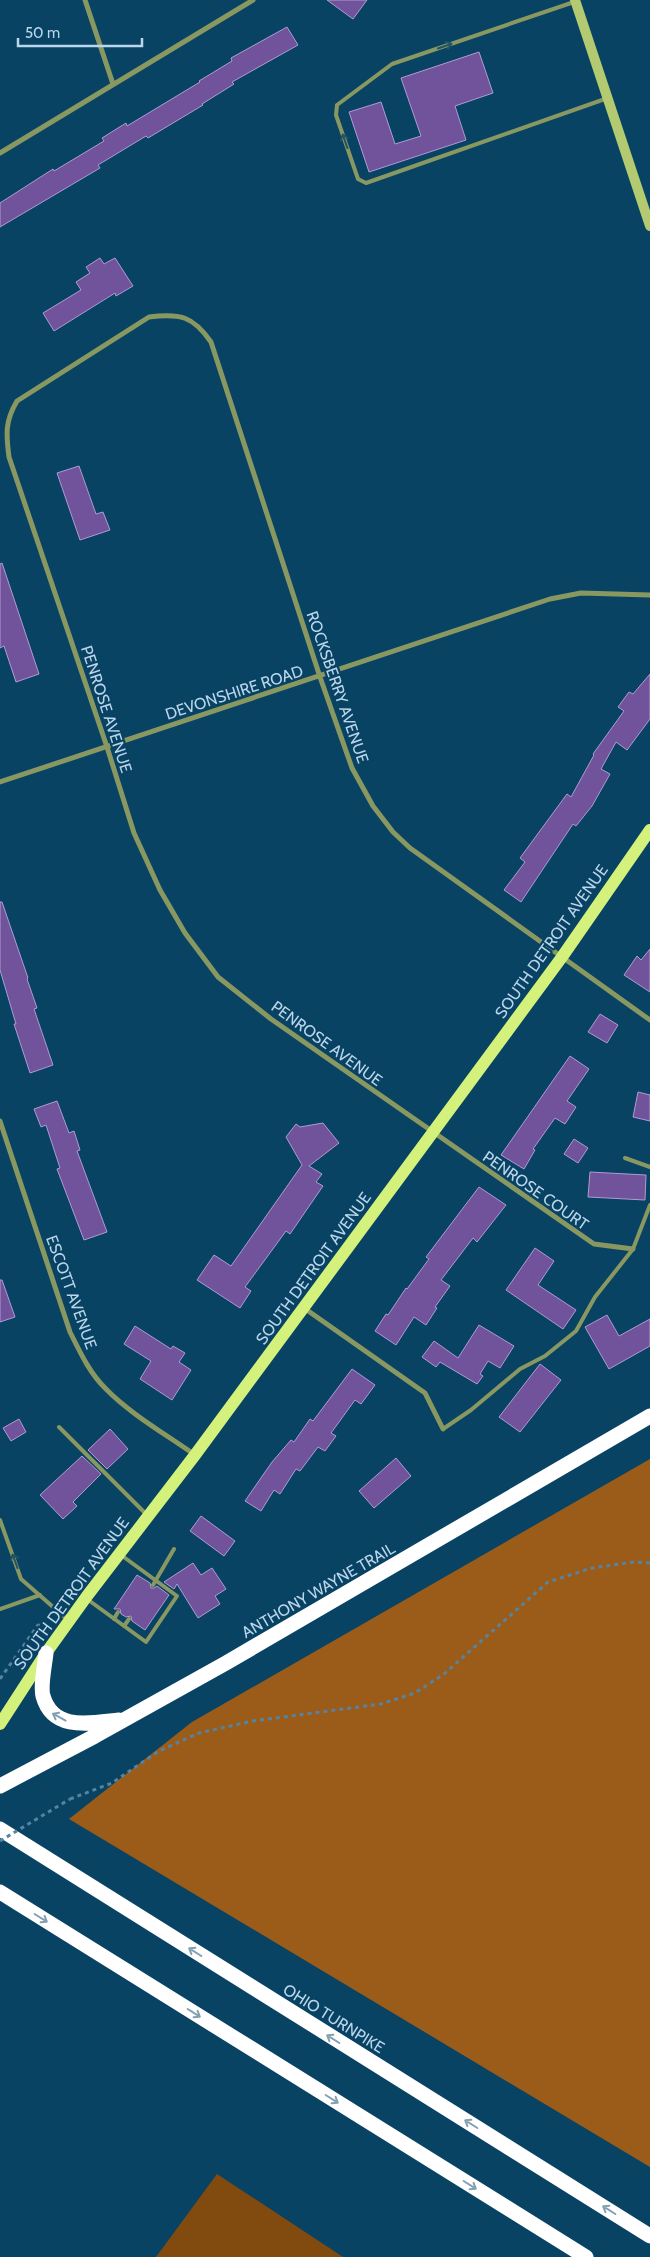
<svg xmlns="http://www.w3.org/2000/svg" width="650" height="2257" font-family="Cabin,sans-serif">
<rect width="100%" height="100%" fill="#084364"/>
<path fill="#814b10" d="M217 2174 343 2257H156Z"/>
<path fill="#9c5c19" d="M650 1459V2167L69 1819 192 1722Z"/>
<path fill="#70539a" stroke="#af9bd2" d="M327 0H367L353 19Z
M287 27 298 45 232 82 234 84 202 104 203 105 148 138 146 136 98 165 100 168 0 227V203L53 169 54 171 104 141 102 138 126 123 127 126 200 82 199 81 232 61 231 58Z
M479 52 493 93 455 106 466 140 369 172 349 112 381 102 395 144 421 136 401 78Z
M100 258 104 264 115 258 133 286 116 296 115 293 54 331 43 313 81 290 76 282 90 273 86 267Z
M79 466 96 514 103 512 110 530 80 540 57 473Z
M2 563 39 674 16 682 4 646 0 648V564Z
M650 674V719L627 750 616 742 601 769 610 774 592 806 576 826 573 824 521 902 504 890 525 862 520 858 567 794 571 797 594 755 593 754 624 711 618 707 629 692 633 694Z
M0 902H2L28 978 27 979 37 1008 34 1009 53 1065 30 1073 14 1024H16L0 970Z
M650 949V992L624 975 637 956 641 960Z
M600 1014 618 1025 607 1043 588 1032Z
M570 1056 589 1069 567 1101 576 1107 565 1124 555 1118 533 1149 535 1150 524 1169 501 1155Z
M638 1092 650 1095V1121L633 1117Z
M57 1101 69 1133 74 1131 80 1150 77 1151 107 1232 84 1240 57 1169 60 1168 46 1125 41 1127 34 1109Z
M323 1123 339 1143 309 1166 322 1174 316 1182 323 1186 290 1234 286 1231 245 1287 251 1291 240 1308 197 1280 214 1255 231 1266 302 1165 286 1137 296 1124 300 1127Z
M574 1139 588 1148 578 1163 564 1154Z
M590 1172 646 1175 645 1200 588 1197Z
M479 1187 506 1205 477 1242 473 1238 441 1280 450 1286 435 1307 437 1308 426 1325 414 1317 396 1345 375 1331 386 1314 388 1315 406 1288 407 1289 429 1259 426 1257Z
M535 1248 554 1261 538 1285 576 1310 563 1329 506 1290Z
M0 1280H2L15 1317 0 1322Z
M607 1315 619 1336 650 1319V1346L609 1369 585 1327Z
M479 1325 514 1346 500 1368 488 1361 480 1374 483 1376 477 1384 440 1362 436 1367 422 1357 434 1341 458 1358Z
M135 1326 171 1349 173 1346 185 1353 179 1362 191 1370 172 1400 140 1379 151 1361 124 1344Z
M540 1364 561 1380 520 1432 499 1417Z
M352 1369 375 1385 361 1404 355 1400 331 1433 336 1436 325 1451 318 1447 300 1471 296 1469 280 1494 274 1490 261 1511 245 1501 272 1462 291 1440 294 1442 310 1419 313 1421Z
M19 1419 26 1432 11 1441 3 1428Z
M110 1429 128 1449 107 1469 88 1450Z
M82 1456 101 1474 73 1502 77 1506 63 1519 40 1495Z
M396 1458 411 1476 374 1508 359 1491Z
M201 1516 235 1541 224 1556 190 1531Z
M193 1563 201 1575 212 1568 226 1589 215 1596 220 1604 198 1618 177 1584 174 1589 164 1582Z
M137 1575 150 1583 151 1588H154L157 1586 169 1595 145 1630 132 1621 131 1616 126 1617 121 1614 120 1609H114Z"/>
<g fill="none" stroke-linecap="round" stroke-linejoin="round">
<path stroke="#56839f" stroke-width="3" stroke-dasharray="4 4" stroke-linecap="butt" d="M0 1679 38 1625 49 1627
M70 1799 112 1783 159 1751 199 1733 253 1721 381 1704 415 1693 444 1674 548 1582 592 1568 634 1562 650 1563"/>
<path stroke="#899861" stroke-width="4" d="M574 2 392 64 337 105 336 115 358 179 366 183 605 99
M625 1158 650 1167
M59 1427 146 1514
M443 1429 471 1410 520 1369 545 1356 576 1331 595 1297 633 1249 650 1205
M0 1520 21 1579 68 1620
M153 1585 174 1549
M87 1599 146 1642 177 1596 121 1555
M0 1609 40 1595
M114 1619 118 1612
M124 1626 129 1619"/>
<path stroke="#899861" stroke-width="5" d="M85 0 113 84
M0 153 253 0
M0 782 550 599 581 593 650 595
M0 1121 70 1332C80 1352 89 1372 105 1388 130 1414 167 1435 195 1455
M633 1249 594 1244 271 1019 218 977 185 933 160 890 134 833 107 747 9 457C6 434 5 421 17 401L149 317C180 313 193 316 211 342L320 677 352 768 373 806 393 832 410 848 650 1020
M304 1308 425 1393 443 1429"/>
<path stroke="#b3ca71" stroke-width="10" d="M575 0 650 226"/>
<path stroke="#d3f17b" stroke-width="12" d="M0 1724 46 1653 87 1596 195 1455 562 957 650 830"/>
<path stroke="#fff" stroke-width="15" d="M46 1653C45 1664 40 1686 43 1696 53 1732 91 1723 119 1720
M0 1786 95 1736 226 1663 650 1416
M0 1829 650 2236
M0 1892 586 2257"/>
<path stroke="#56839f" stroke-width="3" stroke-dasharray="4 4" stroke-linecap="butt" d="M0 1841 70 1799"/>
</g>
<defs><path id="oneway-shaft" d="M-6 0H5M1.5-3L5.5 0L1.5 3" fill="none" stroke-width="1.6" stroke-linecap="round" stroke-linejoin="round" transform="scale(1.25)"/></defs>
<g stroke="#225463">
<use href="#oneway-shaft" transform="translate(445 46) rotate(-19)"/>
<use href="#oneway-shaft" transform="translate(345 141) rotate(-109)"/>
<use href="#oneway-shaft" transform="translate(15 1561) rotate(-110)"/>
</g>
<g stroke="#84a1b2">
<use href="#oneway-shaft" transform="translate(59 1717) rotate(-151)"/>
<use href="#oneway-shaft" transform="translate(41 1918) rotate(32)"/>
<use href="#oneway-shaft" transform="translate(195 1952) rotate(-148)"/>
<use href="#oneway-shaft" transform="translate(194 2013) rotate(32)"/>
<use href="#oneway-shaft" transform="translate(333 2039) rotate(-148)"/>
<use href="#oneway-shaft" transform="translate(332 2099) rotate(32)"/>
<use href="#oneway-shaft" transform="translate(471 2124) rotate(-148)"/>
<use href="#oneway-shaft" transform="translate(470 2185) rotate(32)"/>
<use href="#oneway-shaft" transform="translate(609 2210) rotate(-148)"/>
</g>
<g text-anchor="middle" stroke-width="4.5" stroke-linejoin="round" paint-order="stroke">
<g font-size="16" fill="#bbd5ea" stroke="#084364">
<text transform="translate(338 687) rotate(71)" y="6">ROCKSBERRY AVENUE</text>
<text transform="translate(234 692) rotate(-18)" y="6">DEVONSHIRE ROAD</text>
<text transform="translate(107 709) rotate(72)" y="6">PENROSE AVENUE</text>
<text transform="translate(551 941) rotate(-55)" y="6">SOUTH DETROIT AVENUE</text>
<text transform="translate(327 1043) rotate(36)" y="6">PENROSE AVENUE</text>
<text transform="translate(536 1190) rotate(35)" y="6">PENROSE COURT</text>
<text transform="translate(313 1268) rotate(-54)" y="6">SOUTH DETROIT AVENUE</text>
<text transform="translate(72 1292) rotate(70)" y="6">ESCOTT AVENUE</text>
<text transform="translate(318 1590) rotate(-30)" y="6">ANTHONY WAYNE TRAIL</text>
<text transform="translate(71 1593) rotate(-54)" y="6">SOUTH DETROIT AVENUE</text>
<text transform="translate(334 2018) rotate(32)" y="6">OHIO TURNPIKE</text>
</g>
</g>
<path d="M18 38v8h124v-8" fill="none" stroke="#bbd5ea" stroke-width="2.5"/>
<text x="25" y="38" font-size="15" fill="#bbd5ea" stroke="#084364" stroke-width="4" paint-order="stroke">50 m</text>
</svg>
